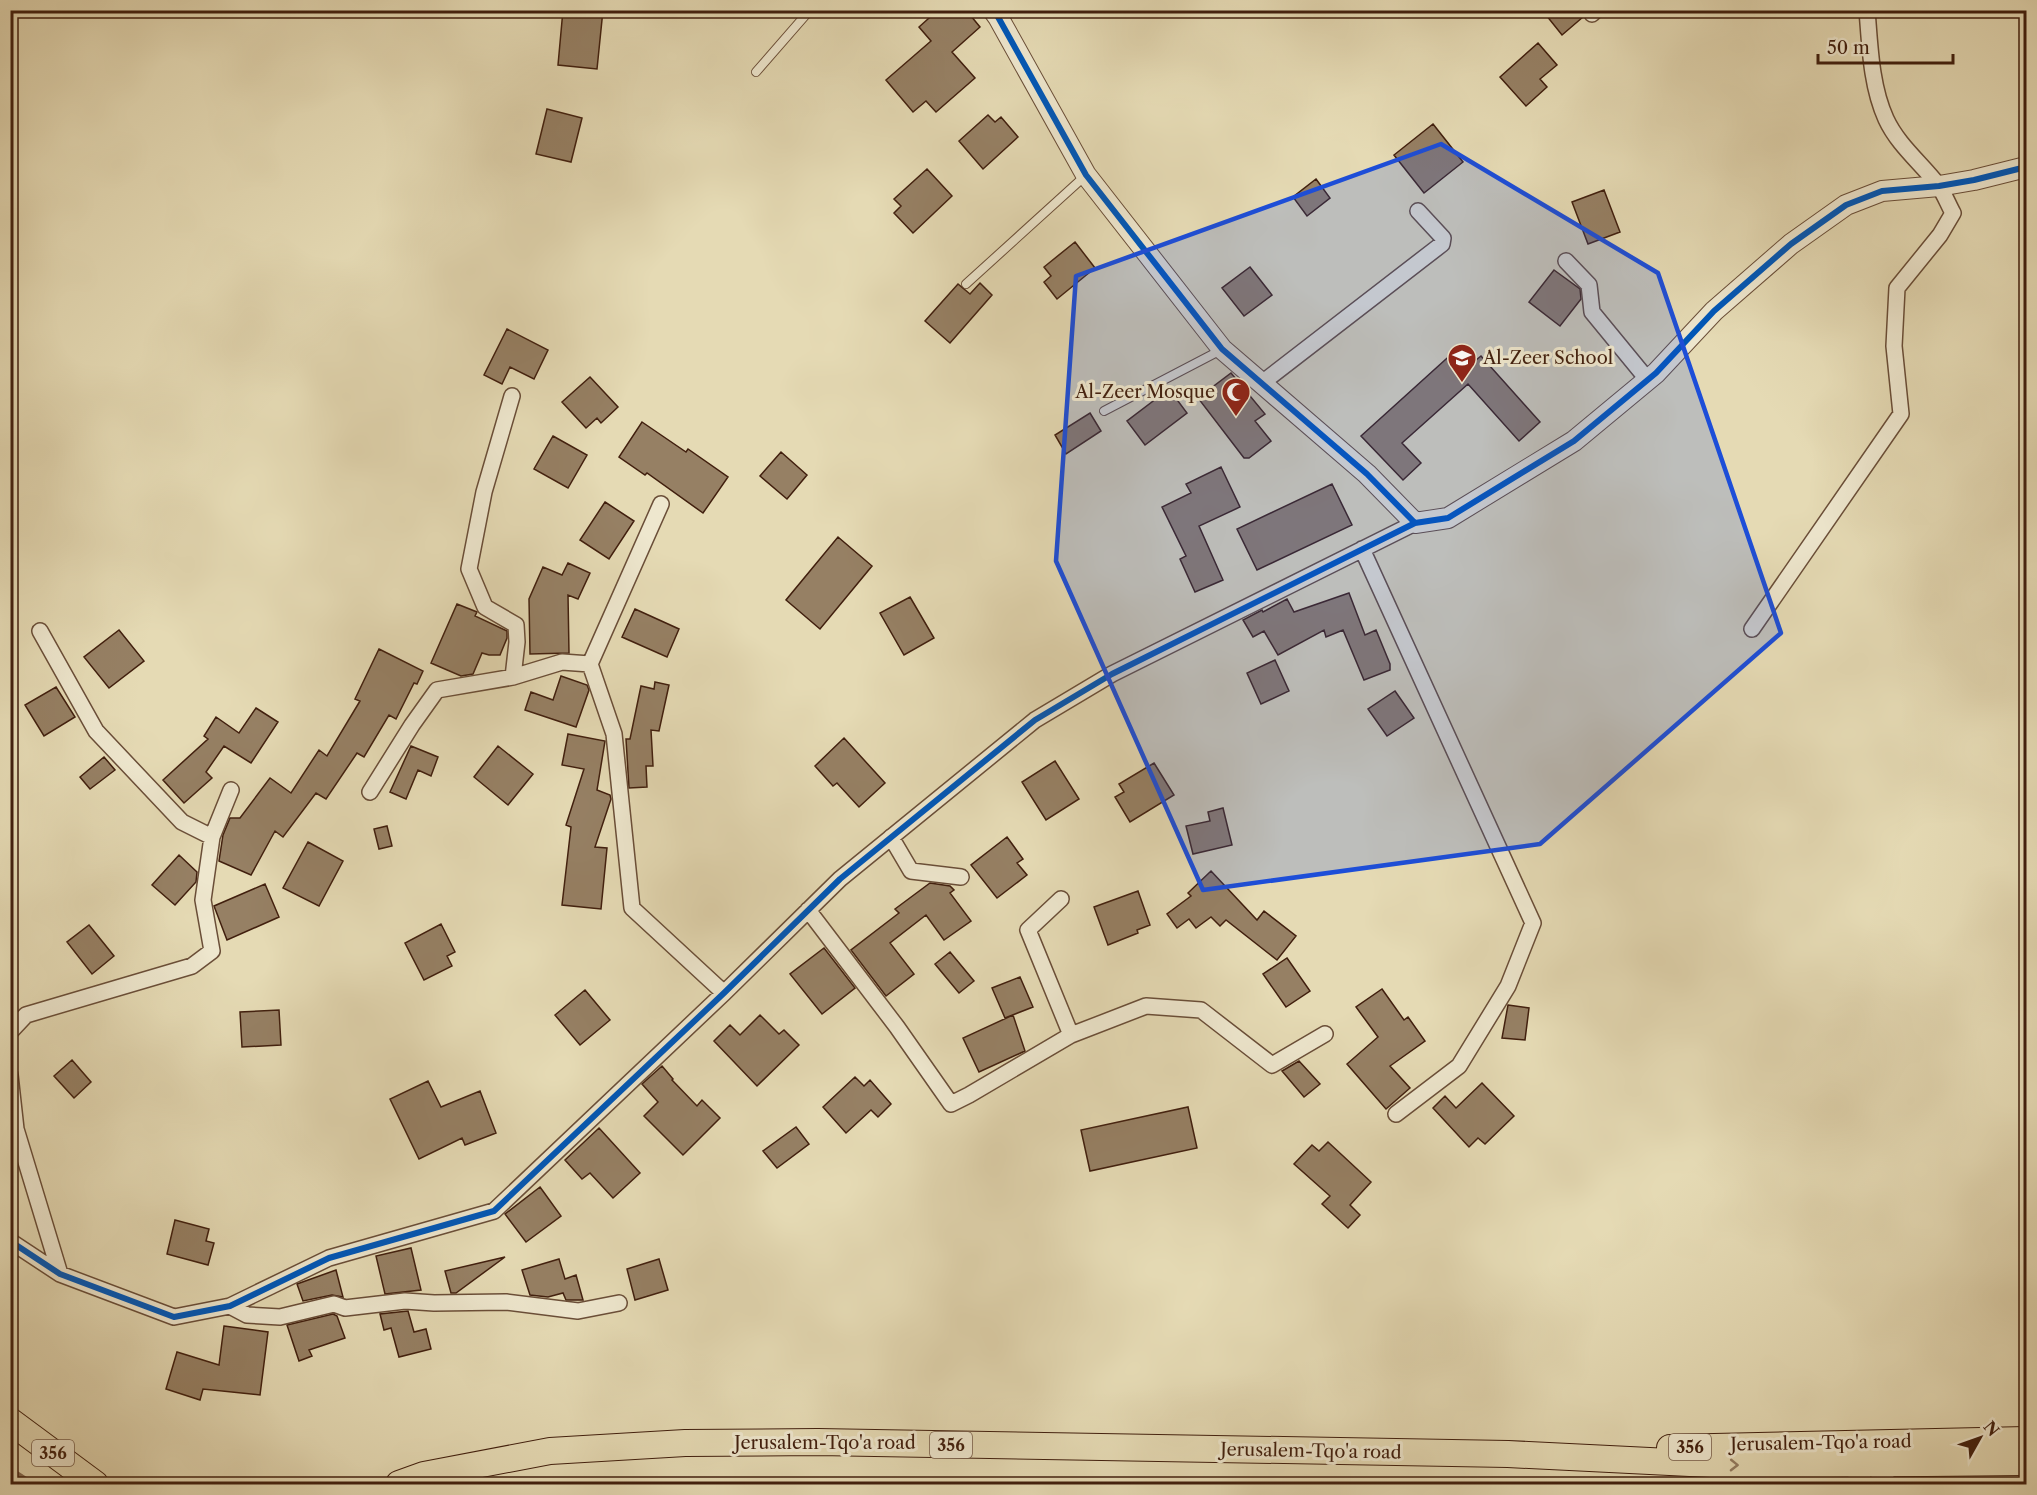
<svg xmlns="http://www.w3.org/2000/svg" width="2037" height="1495" font-family="'Libre Caslon Text',serif">
<rect width="100%" height="100%" fill="#e5dab4"/>
<filter id="stains"><feTurbulence type="fractalNoise" baseFrequency=".00333" numOctaves="4"/><feColorMatrix values="0 0 0 0 .2 0 0 0 0 .09 0 0 0 0 .02 0 0 0 .5 -.17"/></filter>
<radialGradient id="worn" r=".72"><stop offset=".6" stop-color="#630" stop-opacity="0"/><stop offset="1" stop-color="#630" stop-opacity=".3"/></radialGradient>
<g fill="none" stroke-linecap="round" stroke-linejoin="round">
<path stroke="#826950" stroke-width="5" d="M10 1469 33 1484
M545 1484H553"/>
</g>
<path fill="#968064" stroke="#411f0e" stroke-width="1.5" d="M563 10H603L597 69 558 65Z
M938 10H966L980 27 952 52 975 78 936 112 926 101 913 112 886 80 931 41 919 27Z
M1542 10H1583V17L1562 35Z
M1538 43 1557 65 1540 79 1547 87 1526 106 1500 77Z
M547 109 582 118 571 162 536 154Z
M988 115 995 122 1001 117 1018 137 983 169 959 141Z
M1433 124 1463 162 1424 193 1394 155Z
M927 169 952 196 913 233 894 213 901 206 894 199Z
M1316 179 1330 198 1307 216 1293 197Z
M1604 190 1620 232 1588 244 1572 202Z
M1075 242 1095 268 1057 299 1044 282 1051 276 1044 267Z
M1250 267 1272 295 1244 316 1222 288Z
M1554 270 1580 289 1581 299 1560 326 1529 302Z
M980 283 992 295 950 343 925 321 958 284 970 294Z
M507 329 548 350 534 379 510 367 502 384 484 375Z
M1456 350 1470 365 1481 356 1540 422 1519 441 1468 384 1402 443 1421 463 1403 480 1361 436Z
M1231 373 1265 414 1255 421 1271 441 1249 458H1244L1198 398Z
M590 377 618 407 601 423 597 418 586 428 562 402Z
M1169 389 1187 413 1145 445 1127 421Z
M1090 413 1101 431 1066 454 1055 435Z
M642 422 686 452 688 449 728 477 703 513 647 473 645 475 619 457Z
M553 436 587 455 568 488 534 469Z
M781 452 807 475 787 499 760 476Z
M1221 467 1240 507 1199 526 1223 580 1195 592 1180 559 1186 556 1162 507 1191 493 1186 484Z
M1332 484 1352 525 1257 570 1237 529Z
M605 502 634 521 609 559 580 540Z
M838 537 872 566 820 629 786 600Z
M568 563 590 573 578 599 568 595 569 653 530 654 529 599 543 567 562 575Z
M1349 593 1365 635 1376 630 1390 664V670L1364 680 1343 630 1326 637 1324 630 1278 655 1264 631 1253 637 1243 620 1262 610 1263 612 1287 599 1294 612Z
M910 597 934 638 904 655 880 613Z
M457 604 477 612 475 616 507 631V638L500 655H489L482 653 473 674 461 676 431 663Z
M635 609 679 629 667 657 622 637Z
M119 630 144 661 109 688 84 657Z
M379 649 423 671 417 684 414 683 396 719 389 715 364 757 357 753 326 799 316 793 283 837 275 831 251 875 219 861 223 835 230 818H240L270 778 291 793 319 750 327 756 360 701 355 699Z
M1275 660 1289 691 1261 704 1247 673Z
M561 676 587 685 589 690 576 727 525 710 531 692 553 700Z
M655 682 669 685 659 731 651 730 653 766H646L647 787 629 788 626 739H630L641 686 654 689Z
M56 687 75 717 44 736 25 705Z
M1395 691 1414 718 1387 736 1368 709Z
M256 708 278 722 251 763 224 746 206 772 212 778 184 803 163 780 208 739 204 736 216 717 239 733Z
M568 734 605 741 597 790 610 795 611 799 595 847 607 848 601 909 562 905 571 827 566 825 584 769 562 765Z
M844 738 885 783 859 807 837 783 833 786 815 766Z
M411 746 438 757 431 776 418 770 406 799 390 792Z
M498 746 533 774 508 805 474 777Z
M104 757 115 770 90 789 80 777Z
M1055 761 1079 799 1046 820 1022 782Z
M1154 763 1174 795 1130 822 1115 797 1124 792 1119 784Z
M1223 808 1232 845 1193 854 1186 826 1210 821 1208 812Z
M387 826 392 846 379 849 374 829Z
M1007 837 1023 859 1017 863 1027 875 997 898 971 865Z
M308 842 343 861 319 906 283 888Z
M179 855 197 872 196 882 175 905 152 885Z
M1211 871 1257 920 1264 911 1296 936 1277 960 1226 920 1220 926 1211 917 1196 928 1189 919 1177 928 1167 914 1191 896 1188 893Z
M930 883 950 886 954 890 950 893 971 921 944 940 926 915 890 943 914 974 886 996 851 950 899 913 895 909Z
M265 884 279 917 227 940 214 906Z
M1138 891 1150 925 1137 930 1138 933 1108 945 1094 907Z
M441 924 455 952 447 956 452 966 424 980 405 943Z
M89 925 114 956 92 974 67 942Z
M824 948 855 988 822 1014 790 974Z
M950 952 974 981 959 993 935 964Z
M1287 958 1310 991 1286 1007 1263 974Z
M1020 977 1033 1007 1005 1018 992 988Z
M1382 989 1404 1020 1408 1017 1425 1041 1390 1066 1410 1088 1386 1109 1347 1064 1378 1037 1356 1007Z
M585 990 610 1020 580 1045 555 1015Z
M1508 1005 1529 1008 1525 1040 1502 1038Z
M279 1010 281 1045 242 1047 240 1012Z
M760 1015 779 1034 784 1030 799 1045 757 1086 714 1041 730 1025 740 1035Z
M1013 1015 1025 1051 979 1072 963 1038Z
M72 1060 91 1082 74 1098 54 1076Z
M1299 1061 1320 1084 1304 1097 1282 1071Z
M662 1066 673 1079 672 1080 697 1106 702 1100 720 1118 683 1155 644 1116 658 1102 642 1084Z
M855 1077 864 1086 870 1080 891 1104 878 1117 871 1110 846 1133 823 1107Z
M428 1081 441 1107 480 1091 496 1133 465 1145 462 1138 419 1159 390 1099Z
M1482 1083 1514 1116 1485 1144 1478 1138 1469 1147 1433 1108 1445 1096 1456 1108Z
M1188 1107 1197 1148 1090 1171 1081 1130Z
M796 1127 809 1144 777 1168 763 1151Z
M599 1128 640 1173 613 1198 590 1173 582 1179 565 1160Z
M1328 1142 1371 1182 1350 1205 1360 1215 1348 1228 1322 1204 1330 1196 1294 1164 1312 1145 1319 1151Z
M540 1187 561 1216 526 1242 505 1214Z
M175 1220 209 1229 206 1241 214 1243 208 1265 167 1254Z
M411 1248 421 1290 385 1294 376 1256Z
M505 1257 456 1293H451L445 1271Z
M559 1259 565 1279 576 1275 583 1300H566L563 1293 548 1297 530 1295 522 1270Z
M659 1259 668 1290 635 1300 627 1269Z
M336 1270 343 1297 332 1295 303 1301 297 1284Z
M408 1311 414 1332 426 1329 431 1349 399 1357 391 1328 384 1330 380 1314Z
M333 1314 337 1316 345 1338 309 1350 312 1356 299 1361 287 1325Z
M224 1326 268 1332 260 1395 203 1389 200 1400 166 1389 177 1352 219 1365Z"/>
<g fill="none" stroke-linecap="round" stroke-linejoin="round">
<g stroke="#6a4e38" stroke-width="10">
<path id="service" d="M756 72 810 10
M966 284 1085 176
M1104 411 1221 350"/>
</g>
<g stroke="#6a4e38" stroke-width="18">
<path id="minor" d="M1592 14 1596 10
M1566 261 1589 285 1592 312 1647 379
M1262 383 1442 244 1443 238 1418 211
M512 396 484 492 469 569 485 607 516 625 517 642 513 677
M661 504 590 664 614 734 632 908 724 993
M1362 549 1533 923 1508 986 1459 1066 1396 1114
M1752 629 1901 414 1894 346 1897 288 1940 235 1953 213C1948 204 1944 193 1938 185 1921 163 1898 145 1886 119 1871 86 1870 47 1867 10
M40 631 96 731 182 822 212 837
M370 792 412 725 437 690 513 677 562 662 590 664
M891 837 911 871 961 877
M1061 899 1028 930 1071 1035
M808 910 897 1027 951 1104 969 1095 1071 1035 1146 1006 1201 1010 1272 1065 1325 1034
M10 1032 26 1015 192 966 212 951 203 900 212 837 231 790
M10 1075 16 1129 60 1274
M10 1241 60 1274 174 1317 230 1306 329 1258 494 1211 724 993 840 879 1035 720 1112 674 1415 523
M230 1306 247 1315 280 1317 334 1304 345 1308 405 1301 434 1303 506 1302 578 1311 619 1303"/>
</g>
<g stroke="#6a4e38" stroke-width="22">
<path id="tertiary" d="M993 10 998 17 1086 175 1222 349 1367 474 1415 523 1448 518 1574 441 1656 373 1714 311 1791 244 1846 205 1882 191 1939 186 1974 180 2026 167"/>
</g>
<g stroke="#411f0e" stroke-width="26">
<path id="secondary" d="M1875 1449 1883 1465 1882 1484
M1859 1484 1860 1465 1868 1449"/>
</g>
<g stroke="#411f0e" stroke-width="28">
<path id="primary" d="M10 1421 95 1484
M1670 1448 2026 1440
M399 1484 424 1475 550 1451 685 1443 818 1442 1508 1454 1730 1465 2026 1462"/>
</g>
<use href="#service" stroke="#eee7ce" stroke-width="8"/>
<use href="#minor" stroke="#eee7ce" stroke-width="15"/>
<use href="#tertiary" stroke="#eee7ce" stroke-width="20"/>
<use href="#secondary" stroke="#eee7ce" stroke-width="22"/>
<use href="#primary" stroke="#e5dab4" stroke-width="26"/>
<g stroke="#eee7ce" stroke-width="10">
<path id="cycleway" d="M993 10 998 17 1086 175 1222 349 1367 474 1415 523
M10 1241 60 1274 174 1317 230 1306 329 1258 494 1211 724 993 840 879 1035 720 1112 674 1415 523 1448 518 1574 441 1656 373 1714 311 1791 244 1846 205 1882 191 1939 186 1974 180 2026 167"/>
</g>
<use href="#cycleway" stroke="#0057b8" stroke-width="6"/>
</g>
<defs><path id="oneway-chevron" d="M-2-3.5L2.5 0L-2 3.5" fill="none" stroke-width="1.6" stroke-linecap="round" stroke-linejoin="round" transform="scale(1.5)"/></defs>
<use stroke="#937c61" href="#oneway-chevron" transform="translate(1734 1465) rotate(1)"/>
<path fill="#1d4ed8" fill-opacity="0.2" stroke="#1d4ed8" stroke-width="4.5" stroke-linejoin="round" d="M1441 144 1658 273 1781 633 1540 844 1203 890 1056 561 1076 276Z"/>
<defs>
<g id="school-pin" transform="scale(1.5)"><path d="M0 17L-7.5 6A9.5 9.5 0 1 1 7.5 6Z" fill="#8f2418" stroke="#eee7ce"/><path d="M0-5L7-2L0 1L-7-2ZM-4 1L0 2.5L4 1V4Q0 6-4 4Z" fill="#fff"/></g>
<g id="mosque-pin" transform="scale(1.5)"><path d="M0 17L-7.5 6A9.5 9.5 0 1 1 7.5 6Z" fill="#8f2418" stroke="#eee7ce"/><path d="M3.5-4.9A6 6 0 1 0 3.5 4.9A5 5 0 1 1 3.5-4.9Z" fill="#fff"/></g>
</defs>
<g fill-rule="evenodd">
<use href="#school-pin" x="1462" y="358"/>
<use href="#mosque-pin" x="1236" y="392"/>
</g>
<g text-anchor="middle" stroke-width="6" stroke-linejoin="round" paint-order="stroke">
<g fill="#eee7ce" stroke="#755b48" stroke-width="1.5">
<rect x="930" y="1432" width="42" height="26" rx="4.5"/>
<rect x="1669" y="1434" width="42" height="26" rx="4.5"/>
<rect x="32" y="1440" width="42" height="26" rx="4.5"/>
</g>
<g font-size="16" font-weight="bold" fill="#411f0e">
<text x="951" y="1451">356</text>
<text x="1690" y="1453">356</text>
<text x="53" y="1459">356</text>
</g>
<g font-size="18" fill="#411f0e" stroke="#eee7ce" text-anchor="start">
<text x="1483" y="364">Al-Zeer School</text>
<text x="1215" y="398" text-anchor="end">Al-Zeer Mosque</text>
</g>
<g font-size="18" fill="#411f0e" stroke="#eee7ce">
<text x="825" y="1449">Jerusalem-Tqo'a road</text>
<text transform="translate(1821 1443) rotate(-1)" y="6">Jerusalem-Tqo'a road</text>
<text transform="translate(1311 1451) rotate(1)" y="6">Jerusalem-Tqo'a road</text>
</g>
</g>
<rect width="2037" height="1495" fill="none" stroke="#e5dab4" stroke-width="36"/>
<rect x="12" y="12" width="2013" height="1471" fill="none" stroke="#411f0e" stroke-width="3"/>
<rect x="18" y="18" width="2001" height="1459" fill="none" stroke="#411f0e" stroke-width="1.5"/>
<g transform="translate(1980 1438) rotate(50)" stroke="#eee7ce" stroke-width="4.5" paint-order="stroke">
<path d="M0-4.5L10 22L0 15L-10 22Z" fill="#411f0e"/>
<text y="-9" font-size="16" font-weight="bold" text-anchor="middle" fill="#411f0e">N</text>
</g>
<path d="M1818 54v9h135v-9" fill="none" stroke="#411f0e" stroke-width="3"/>
<text x="1827" y="54" font-size="18" fill="#411f0e" stroke="#eee7ce" stroke-width="4.5" paint-order="stroke">50 m</text>
<rect width="100%" height="100%" filter="url(#stains)"/>
<rect width="100%" height="100%" fill="url(#worn)"/>
</svg>
